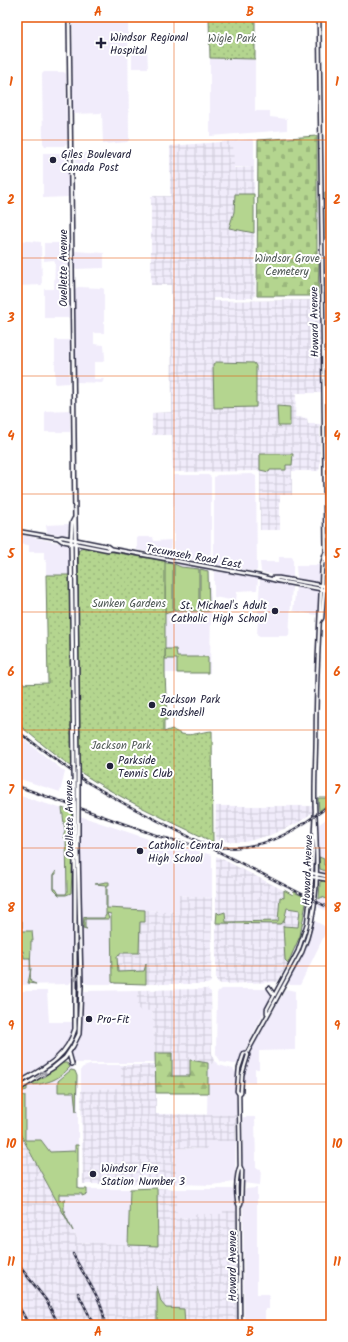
<svg xmlns="http://www.w3.org/2000/svg" width="348" height="1342" font-family="Kalam,sans-serif">
<defs>
<pattern id="industrial-grid" width="8" height="8" patternUnits="userSpaceOnUse"><rect width="8" height="8" fill="#f1ecfb"/><path d="M0 4h8M4 0v8" fill="none" stroke="#cecad8"/></pattern>
<pattern id="forest-firs" width="22" height="20" patternUnits="userSpaceOnUse"><rect width="22" height="20" fill="#b4d58f"/><path d="M5 1l3.5 6h-7zM16 11l3.5 6h-7z" fill="#9ab77c"/></pattern>
<pattern id="cemetery-stones" width="16" height="16" patternUnits="userSpaceOnUse"><rect width="16" height="16" fill="#b4d58f"/><path d="M2 7V4a2 2 0 0 1 4 0v3zM10 15v-3a2 2 0 0 1 4 0v3z" fill="#9ab77c"/></pattern>
<pattern id="park-dots" width="8" height="8" patternUnits="userSpaceOnUse"><rect width="8" height="8" fill="#b4d58f"/><path d="M2 2h.1M6 6h.1" fill="none" stroke="#9ab77c" stroke-width="1.8" stroke-linecap="round"/></pattern>
</defs>
<rect width="100%" height="100%" fill="#fff"/>
<filter id="ink" filterUnits="userSpaceOnUse"><feTurbulence type="fractalNoise" baseFrequency=".025" numOctaves="2"/><feDisplacementMap in="SourceGraphic" scale="8" xChannelSelector="R" yChannelSelector="G"/><feConvolveMatrix kernelMatrix="1 2 1 2 8 2 1 2 1" color-interpolation-filters="sRGB"/></filter>
<g filter="url(#ink)">
<path fill="#f1ecfb" d="M73 17H128L129 140 127 142 103 144 102 113 73 114Z
M132 47H147L148 68H132Z
M210 58 255 59V111H270V117L287 119V130L210 136Z
M44 72H64L66 74 67 143 64 146H45L43 143 42 74Z
M252 139 254 140V167H233V141Z
M89 152V165H75L76 155Z
M43 153H64L68 156V197L43 198Z
M17 240 41 242 42 285 17 286Z
M44 243H69V318H44V289H54L55 262 54 260 44 261Z
M74 251 104 253V268L74 269Z
M78 287 102 288 104 289V333H94V344L104 345 105 358 103 362H94V379H104L102 383 76 382 75 289Z
M55 340H70L69 383 55 384Z
M70 410V432H45V411Z
M252 474 256 476 257 570 255 572 217 565 214 560V477L217 475Z
M173 475H208L211 477V548L210 559 207 562 174 557Z
M69 524 67 535 47 533 46 525Z
M17 534 70 545 71 575H46V560H44V552H29V545L17 544Z
M137 537H153L154 541 171 540 170 556 137 550Z
M279 557H293V577L291 579 261 572 260 562H279Z
M165 561 209 569 211 601 210 673H165Z
M308 565H320V578L316 582 297 578 296 566H307Z
M214 571 258 578 257 590 237 591 236 601 214 597Z
M260 579 292 586 289 636H257Z
M296 587 318 591 319 594 317 615 293 611Z
M17 734 65 772 60 792 17 778Z
M17 795 73 812V980L69 984 17 985Z
M331 815V875L320 872 318 869 317 826Z
M80 816 175 848H187L212 855V898L180 895 179 912 112 908V984H87L82 981Z
M322 897 331 901V913L318 907 319 899Z
M313 920 326 927V932L300 985H290L288 981 302 954Z
M222 989H268L273 994 239 1062 235 1064 221 1062 216 1054 217 993Z
M286 989 295 991V1050L259 1051V1069H255V1083L243 1082 245 1069 252 1049Z
M137 990V1009L152 1010 156 1063H74L70 1059V1055L81 1031 84 992 87 991Z
M17 991H47L49 1022H74L71 1038 60 1054 43 1067 17 1083Z
M214 1061 219 1065 233 1069 236 1072V1115H207L208 1063 212 1064Z
M62 1063 69 1064 75 1071 78 1078V1188L80 1189H130L128 1245 79 1242 17 1128V1092Z
M90 1065H121V1088L94 1089 93 1091H81V1069L83 1067Z
M243 1117H255L256 1168 261 1169 260 1185 243 1183Z
M207 1141H236L235 1182 211 1185 178 1184 176 1180V1148L207 1149Z
M257 1188V1294H269V1309H265V1325H244L243 1192 246 1189Z
M177 1189H233L236 1193V1211H223V1214H191V1217L177 1218Z
M17 1298 32 1325H27L17 1308Z"/>
<path fill="url(#industrial-grid)" d="M233 141 234 168 254 167 255 296 253 298H213V301L314 300 318 302 320 307 321 393H296L295 417 307 418 308 424H320V468L318 471H292V495H280V530H260V471L173 472 172 435H152V413L172 412 171 285H151V196H170V146Z
M325 419H331V458L326 456Z
M216 806H312V813L298 823 270 835 245 842H231L215 840Z
M216 856 309 903 299 944 277 982 221 984 216 981Z
M179 895 212 898 211 982 207 984H112V908L179 912Z
M137 990 207 989 211 992 212 1053 214 1061 212 1064 190 1060V1076H172V1053H155L152 1011 137 1010Z
M121 1065H156V1114L236 1115V1141H207V1149L176 1148V1180L178 1184H83L81 1091H93L94 1089 121 1088Z
M17 1128 79 1242 157 1246V1188L177 1189V1218L190 1217 191 1214H223V1211H236L237 1324 185 1325 184 1309 166 1308 161 1303 158 1286 157 1325H32L17 1298Z"/>
<path fill="#b4d58f" stroke="#6b7c65" d="M235 194H254V233L229 228 234 212Z
M216 362 254 363 256 366V407L214 408 213 364Z
M277 406 290 407V426H278Z
M260 454H293L292 465H286V470H270L269 472 260 470Z
M161 562 173 564V611L165 614V588Z
M174 564 181 567 199 569V611H174Z
M200 569 208 571 209 611H200Z
M165 649H176L177 657H208V673H177V659H165Z
M318 798H331V802L319 811Z
M62 808 73 812V849L71 893 66 895H59L54 890V874L56 871V874L54 875V889H56L59 894H66L67 892 66 838H63L65 831Z
M319 857 324 859V865L331 864V873L320 869Z
M325 880 331 882V901L322 897 319 899 320 882Z
M106 882H109V885H107V908L145 910V922H140L139 953H120V955L117 956 118 972 144 971 146 964V984L115 983 112 982 111 914 107 913 109 919H85V928L87 929 83 928 84 916 86 918H104L106 915V885L95 884Z
M284 890 293 895 294 892 307 898 300 936 288 963 285 960 283 926 298 927 300 910 287 908 284 921 280 924 216 923 217 912 219 914 225 912 226 922 278 921 280 897 284 898Z
M20 921H22V931H32L33 941H31C31 955 29 970 31 982L36 984 28 983 31 969 30 958H24L23 951H19L17 954V930H19Z
M62 1063H67L70 1067C59 1080 46 1084 30 1085Z
M71 1070 75 1071 77 1076 76 1112 74 1092H58V1081Z
M26 1086 27 1087V1090L20 1092V1094L25 1096V1140H41L50 1152 75 1151V1145H78V1188L80 1189H87V1194L82 1196V1194H59V1201L66 1199 64 1200V1211H66L64 1212 73 1231 17 1128V1092Z
M157 1188 158 1246 128 1245 130 1189Z
M157 1286 161 1302 166 1308 184 1309 185 1325H157Z"/>
<path fill="url(#forest-firs)" stroke="#6b7c65" d="M155 1053H172V1076H190V1060L208 1063V1093H156Z"/>
<path fill="url(#cemetery-stones)" stroke="#6b7c65" d="M317 136V258L319 259 318 296H257L258 140Z
M325 193H331V237L326 238Z"/>
<path fill="url(#park-dots)" stroke="#6b7c65" d="M209 17H255V59L210 58Z
M84 547 165 561V673L167 720H164V732L172 729C187 740 196 732 212 731L213 842C168 820 122 800 80 772 58 758 37 740 17 723V684L48 683 46 575H71L72 727 79 730 78 551Z"/>
<g fill="none" stroke-linecap="round" stroke-linejoin="round">
<g stroke="#22223b" stroke-width="5.5">
<path id="secondary" d="M319 17 326 565 322 618 320 621
M17 531 58 538 62 537 107 546 111 549
M58 538 62 541 108 550 112 549 259 576 278 581 331 591
M273 578H279L331 587
M312 873 331 877
M312 877 331 880
M269 988 274 995
M267 1013V1009L298 951 307 924 311 891 315 812
M239 1094 241 1092 242 1075 248 1055 247 1053
M239 1206C235 1198 236 1175 240 1166
M240 1325 239 1207 241 1203 242 1171 240 1166 239 1094 237 1091 239 1068 244 1053H247L302 952C321 907 317 858 315 809 314 783 316 757 316 731 316 675 320 620 322 565L325 554"/>
</g>
<g stroke="#22223b" stroke-width="6">
<path id="primary" d="M69 17 78 769
M74 519 72 523 71 542 74 766
M69 1053 72 1064
M17 1084C42 1069 66 1060 75 1029V849
M17 1090 54 1067 65 1058 73 1046 79 1034 81 986 78 849"/>
</g>
<use href="#secondary" stroke="#fff" stroke-width="2.5"/>
<use href="#primary" stroke="#fff" stroke-width="3"/>
<g stroke="#22223b" stroke-width="2.5">
<path id="rail" d="M17 731 85 781 125 804 331 909
M17 786 161 837 197 846
M211 847C263 852 292 834 331 804
M73 1254C82 1274 106 1302 104 1325
M17 1263 46 1300 59 1325
M78 1293 94 1325
M17 1303 29 1325"/>
</g>
<use href="#rail" stroke="#fff" stroke-width="1" stroke-dasharray="3" stroke-linecap="butt"/>
<g stroke="#22223b" stroke-width="6" stroke-linecap="butt">
<path id="primary-bridge" d="M74 766 75 849
M78 769V849"/>
</g>
<use href="#primary-bridge" stroke="#fff" stroke-width="3"/>
</g>
<defs><path id="oneway-shaft" d="M-6 0H5M1.5-3L5.5 0L1.5 3" fill="none" stroke-width="1.6" stroke-linecap="round" stroke-linejoin="round"/></defs>
<g stroke="#9c9ca7">
<use href="#oneway-shaft" transform="translate(76 975) rotate(90)"/>
<use href="#oneway-shaft" transform="translate(41 1075) rotate(-31)"/>
</g>
</g>
<path fill="none" stroke="#e8590c" stroke-width="1" stroke-opacity="0.55" d="M174 17V1325M17 140H331M17 258H331M17 376H331M17 494H331M17 612H331M17 730H331M17 848H331M17 966H331M17 1084H331M17 1202H331"/>
<g fill="#22223b" stroke="#fff" stroke-width="1.5">
<path d="M99 37h4v4h4v4h-4v4h-4v-4h-4v-4h4z"/>
<circle cx="53" cy="160" r="4"/>
<circle cx="275" cy="611" r="4"/>
<circle cx="152" cy="705" r="4"/>
<circle cx="110" cy="766" r="4"/>
<circle cx="140" cy="851" r="4"/>
<circle cx="89" cy="1019" r="4"/>
<circle cx="93" cy="1174" r="4"/>
</g>
<g text-anchor="middle" stroke-width="4" stroke-linejoin="round" paint-order="stroke">
<g font-size="11" fill="#22223b" stroke="#fff" text-anchor="start">
<text x="110" y="41">Windsor Regional<tspan x="110" dy="13">Hospital</tspan></text>
<text x="61" y="158">Giles Boulevard<tspan x="61" dy="13">Canada Post</tspan></text>
<text x="267" y="609" text-anchor="end">St. Michael's Adult<tspan x="267" dy="13">Catholic High School</tspan></text>
<text x="160" y="703">Jackson Park<tspan x="160" dy="13">Bandshell</tspan></text>
<text x="118" y="764">Parkside<tspan x="118" dy="13">Tennis Club</tspan></text>
<text x="148" y="849">Catholic Central<tspan x="148" dy="13">High School</tspan></text>
<text x="97" y="1023">Pro-Fit</text>
<text x="101" y="1172">Windsor Fire<tspan x="101" dy="13">Station Number 3</tspan></text>
</g>
<g font-size="11" fill="#4e5854" stroke="#fff">
<text x="232" y="42">Wigle Park</text>
<text x="287" y="262">Windsor Grove<tspan x="287" dy="13">Cemetery</tspan></text>
<text x="129" y="607">Sunken Gardens</text>
<text x="121" y="749">Jackson Park</text>
</g>
<g font-size="11" fill="#22223b" stroke="#fff">
<text transform="translate(63 268) rotate(-90)" y="4">Ouellette Avenue</text>
<text transform="translate(314 322) rotate(-91)" y="4">Howard Avenue</text>
<text transform="translate(194 556) rotate(10)" y="4">Tecumseh Road East</text>
<text transform="translate(69 819) rotate(-91)" y="4">Ouellette Avenue</text>
<text transform="translate(307 870) rotate(-88)" y="4">Howard Avenue</text>
<text transform="translate(232 1266) rotate(-90)" y="4">Howard Avenue</text>
</g>
</g>
<rect width="348" height="1342" fill="none" stroke="#fff" stroke-width="44"/>
<rect x="22" y="22" width="304" height="1298" fill="none" stroke="#e8590c" stroke-width="1.5"/>
<g font-size="13" text-anchor="middle" font-weight="bold" fill="#e8590c">
<text x="98" y="16">A</text>
<text x="250" y="16">B</text>
<text x="11" y="86">1</text>
<text x="337" y="86">1</text>
<text x="11" y="204">2</text>
<text x="337" y="204">2</text>
<text x="11" y="322">3</text>
<text x="337" y="322">3</text>
<text x="11" y="440">4</text>
<text x="337" y="440">4</text>
<text x="11" y="558">5</text>
<text x="337" y="558">5</text>
<text x="11" y="676">6</text>
<text x="337" y="676">6</text>
<text x="11" y="794">7</text>
<text x="337" y="794">7</text>
<text x="11" y="912">8</text>
<text x="337" y="912">8</text>
<text x="11" y="1030">9</text>
<text x="337" y="1030">9</text>
<text x="11" y="1148">10</text>
<text x="337" y="1148">10</text>
<text x="11" y="1266">11</text>
<text x="337" y="1266">11</text>
<text x="98" y="1336">A</text>
<text x="250" y="1336">B</text>
</g>
</svg>
